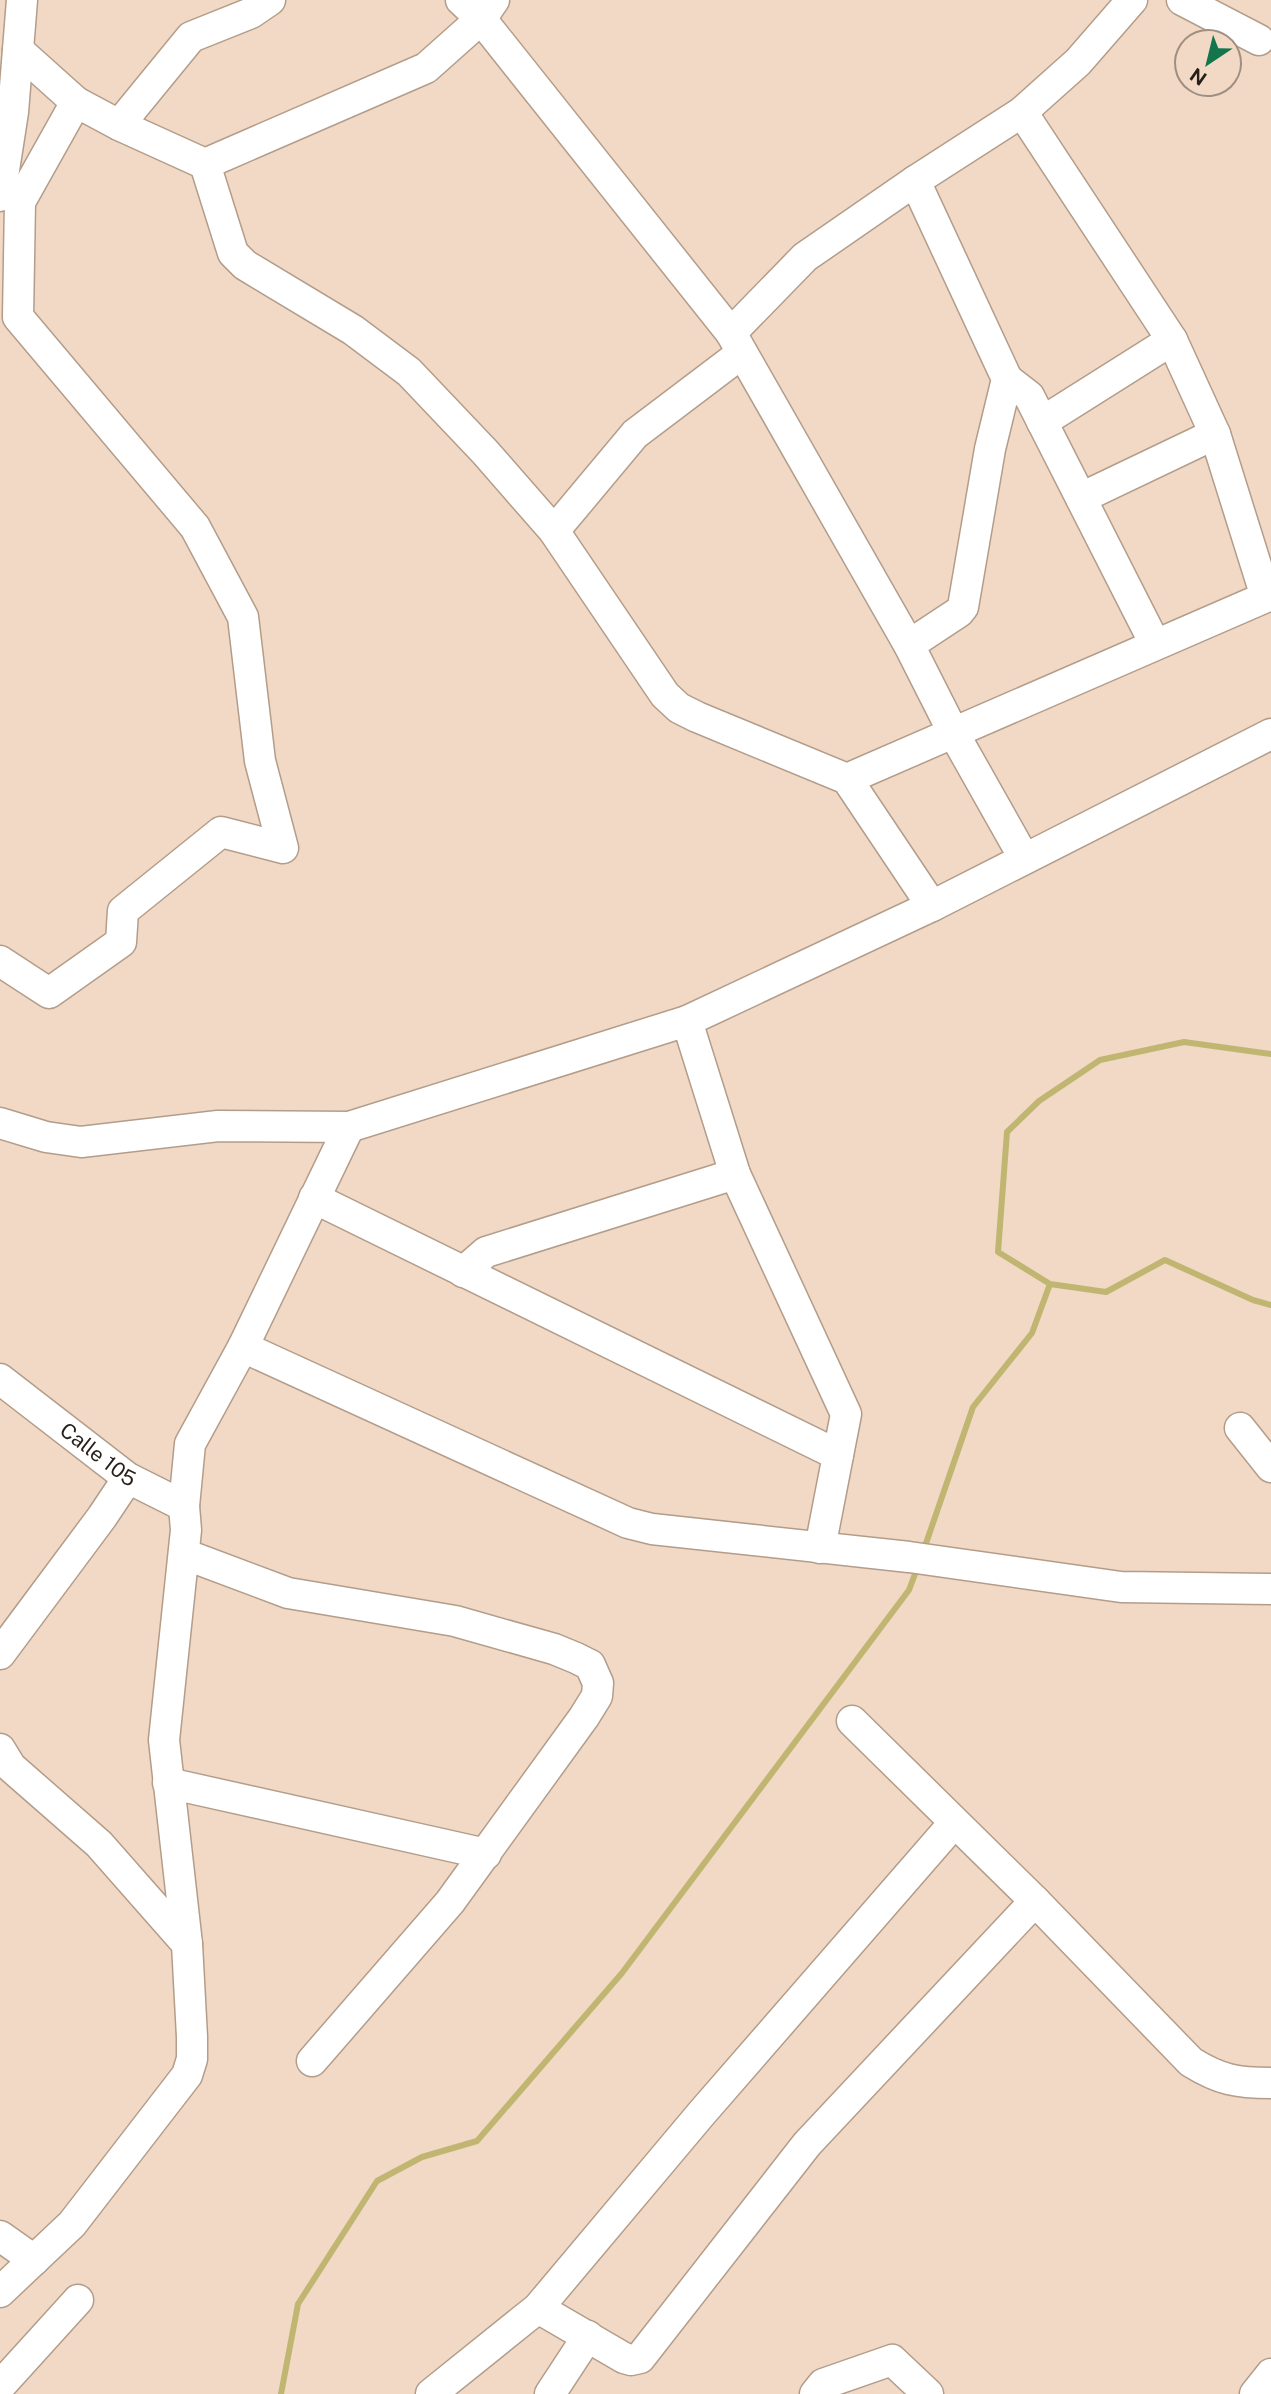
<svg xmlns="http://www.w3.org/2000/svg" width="1271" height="2394" font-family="'Public Sans',sans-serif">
<rect width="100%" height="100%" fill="#f1d9c5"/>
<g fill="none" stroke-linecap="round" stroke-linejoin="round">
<path stroke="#c0b671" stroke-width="6" d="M1050 1284 1106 1292 1165 1260 1253 1300 1271 1305
M923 1552 973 1407 1032 1333 1050 1284 998 1252 1007 1132 1039 1101 1100 1060 1184 1042 1271 1054
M281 2394 298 2304 377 2181 422 2157 477 2141 622 1973 909 1590 918 1566"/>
<g stroke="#b39d8a" stroke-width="33">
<g id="minor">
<path d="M461 0 481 19 731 333 909 645 953 732 1024 858"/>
<path d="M1182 0 1259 40"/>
<path d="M18 50 76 102 119 125 205 164 426 68 481 19 494 0"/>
<path d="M119 125 191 37 251 13 270 0"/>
<path d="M205 164 233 253 245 265 353 330 409 372 485 452 554 531 665 695 679 708 697 717 847 779 932 906"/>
<path d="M0 196 13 112 22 0"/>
<path d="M731 333 805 257 915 181 1022 112 1078 62 1132 0"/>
<path d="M1007 379 1029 396 1155 644"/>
<path d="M1042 422 1172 340"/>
<path d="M1081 498 1215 434"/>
<path d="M554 531 635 434 742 353"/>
<path d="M909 645 959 612 963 607 990 449 1007 379 915 181"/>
<path d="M847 779 1266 597 1215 434 1172 340 1022 112"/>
<path d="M0 961 49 993 121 942 123 911 221 832 283 848 260 761 243 617 195 527 18 317 20 202 76 102"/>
<path d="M687 1021 735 1174 846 1414 820 1548"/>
<path d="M0 1123 46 1137 81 1142 218 1126 349 1127 687 1021 932 906 1271 734"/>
<path d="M314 1198 838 1455"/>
<path d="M463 1272 486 1252 735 1174"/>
<path d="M243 1347 628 1523 652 1529 909 1557 1121 1587 1271 1589"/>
<path id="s1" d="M0 1379 128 1478 184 1506 186 1530 164 1740 187 1944 192 2037V2059L187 2075 72 2224 0 2292"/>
<path d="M1240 1428 1271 1467"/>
<path d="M184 1506 190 1444 243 1347 349 1127"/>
<path d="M184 1554 288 1593 455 1621 554 1649 576 1658 590 1665 598 1683 597 1696 584 1717 450 1902 312 2061"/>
<path d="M0 1654 102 1517 128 1478"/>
<path d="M852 1721 1035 1901 1191 2062C1220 2080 1237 2083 1271 2083"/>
<path d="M0 1749 11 1767 99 1844 187 1944"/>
<path d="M168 1783 486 1854"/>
<path d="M0 2236 34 2260"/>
<path d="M538 2308 624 2358 631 2360 640 2358 807 2144 1035 1901"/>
<path d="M0 2386 78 2300"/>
<path d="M431 2394 538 2308 701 2114 954 1823"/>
<path d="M550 2394 588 2336"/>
<path d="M815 2394 823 2384 892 2360 928 2394"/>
<path d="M1255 2394 1271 2374"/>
</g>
</g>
<use href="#minor" stroke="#fff" stroke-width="30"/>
</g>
<g text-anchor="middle" stroke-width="7" stroke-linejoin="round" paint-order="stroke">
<g font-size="21" fill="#271f18" stroke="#f1d9c5">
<text dy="7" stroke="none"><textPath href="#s1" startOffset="124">Calle 105</textPath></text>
</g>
</g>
<g transform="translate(1208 63) rotate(215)"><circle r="33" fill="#f1d9c5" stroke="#a08f80" stroke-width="2"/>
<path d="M0-5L12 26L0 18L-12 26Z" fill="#13754c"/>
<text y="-10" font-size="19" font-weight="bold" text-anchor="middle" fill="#271f18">N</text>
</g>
</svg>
